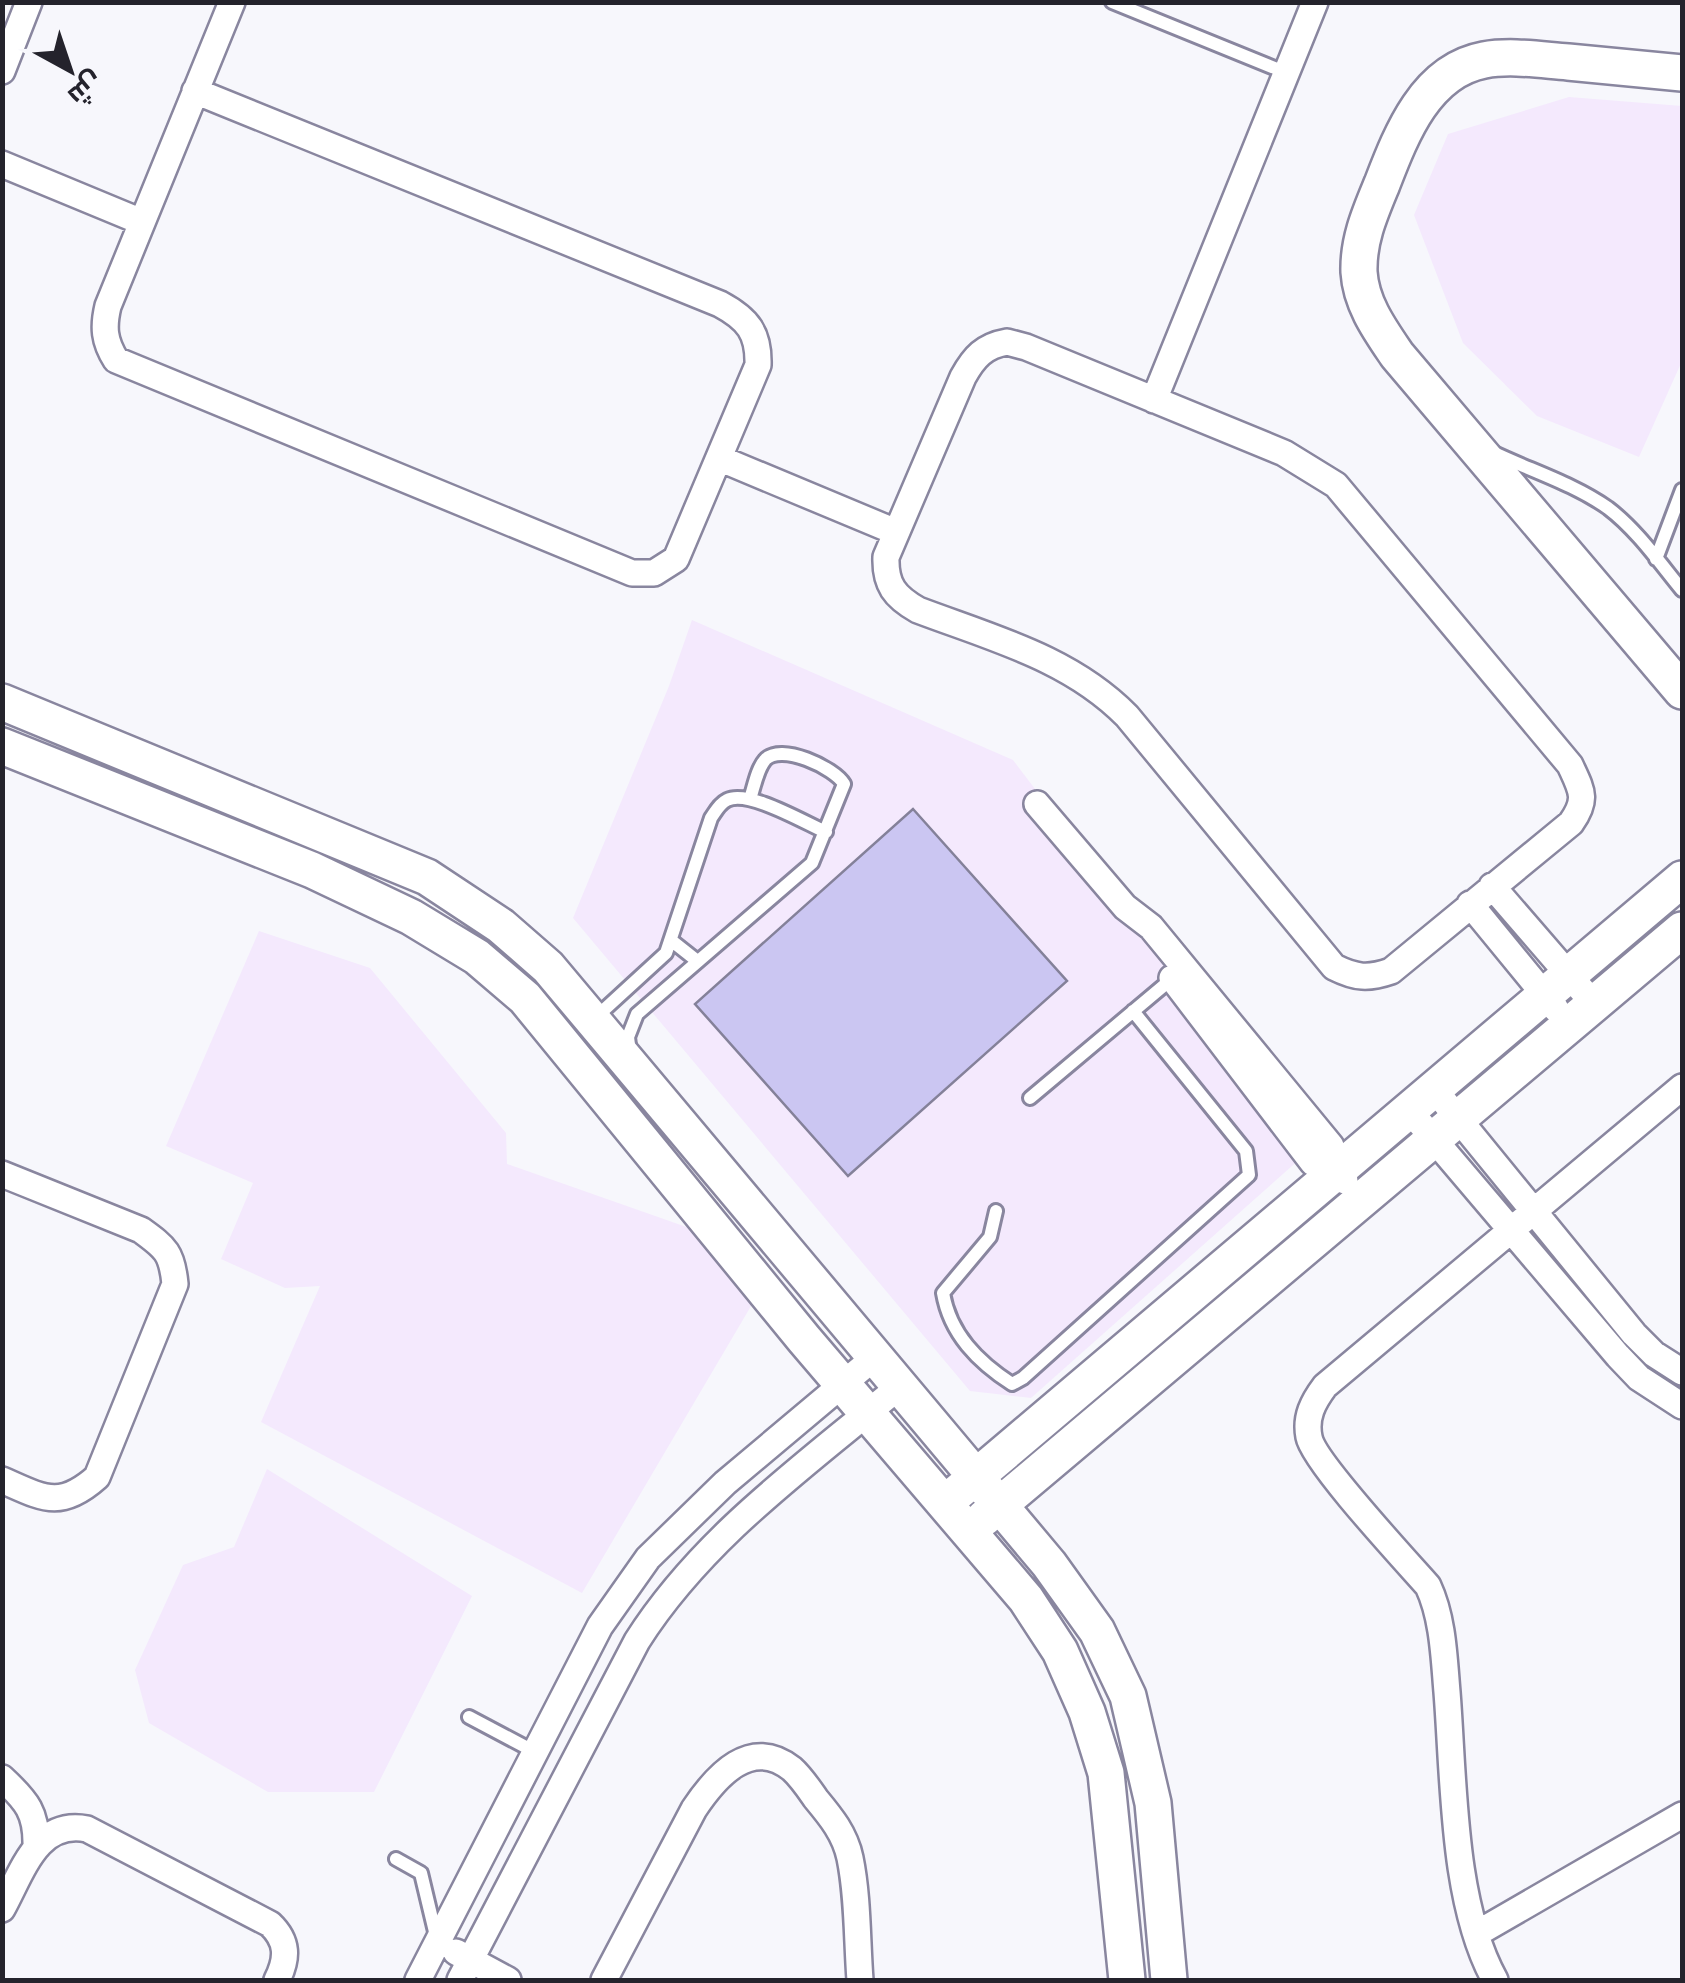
<svg xmlns="http://www.w3.org/2000/svg" width="1685" height="1983" font-family="'Alegreya Sans',Cairo,sans-serif">
<rect width="100%" height="100%" fill="#f7f7fc"/>
<path fill="#f4e9fd" d="M1569 97 1682 106V361L1639 457 1537 416 1463 343 1414 215 1448 134Z
M692 620 1013 760 1310 1150 1031 1398 970 1391 573 918 669 686Z
M259 931 370 968 506 1133 507 1164 695 1230 754 1301 582 1593 261 1422 320 1286 285 1288 221 1259 253 1183 166 1146Z
M267 1469 472 1596 374 1792H268L149 1723 135 1670 183 1565 234 1547Z"/>
<path fill="#cbc6f2" stroke="#848199" stroke-width="2.5" d="M913 809 1067 981 848 1176 695 1004Z"/>
<g fill="none" stroke-linecap="round" stroke-linejoin="round">
<g stroke="#89869f" stroke-width="18">
<path id="lane" d="M1112 2 1287 73
M1494 453C1532 471 1574 484 1608 508 1637 530 1659 562 1682 590
M1656 559 1682 490
M672 941 696 960
M594 1019 666 953 711 818C716 811 719 804 727 800 748 789 805 823 826 832
M630 1053 628 1037 637 1014 812 863 844 784C835 768 780 742 765 760 757 769 754 787 750 799
M1030 1098 1174 977
M996 1211 990 1237 943 1293C950 1334 978 1362 1012 1384L1023 1378 1249 1175 1246 1151 1133 1011
M469 1717 537 1753
M396 1859 421 1873 437 1940"/>
</g>
<g stroke="#89869f" stroke-width="30">
<path id="street" d="M2 71 29 2
M195 91 720 304C748 319 759 333 758 365L676 559 654 573H632L116 360C104 341 103 327 108 306L232 2
M2 164 142 222
M1007 342 1026 347 1284 453 1336 485 1570 765C1582 791 1588 799 1571 823L1391 971C1368 979 1356 978 1334 967L1127 716C1070 658 992 638 918 610 895 597 885 585 886 557L963 377C974 357 984 346 1007 342Z
M1154 400 1315 2
M721 459 896 532
M1037 804 1125 907 1151 927 1331 1146 1338 1173 1345 1181
M1492 886 1594 1004
M1470 904 1556 1009
M1172 978 1313 1163 1338 1173
M1434 1089 1634 1334 1654 1354 1682 1372
M1409 1110 1618 1356 1639 1378 1682 1406
M2 1174 141 1230C166 1248 172 1253 175 1284L97 1477C60 1510 43 1498 2 1480
M2 1778C27 1801 37 1813 36 1847
M2 1909C22 1873 37 1819 87 1829L270 1924C288 1941 288 1958 277 1980
M1476 1934 1682 1815
M456 1952 508 1980
M418 1980 600 1626 648 1558 725 1483 875 1357
M460 1980 637 1641C703 1537 807 1464 900 1386
M604 1980 694 1809C716 1776 751 1736 792 1769 801 1777 809 1789 816 1799 831 1817 845 1834 850 1858 858 1897 857 1941 860 1980
M1495 1980C1452 1903 1454 1780 1447 1692 1444 1657 1443 1618 1428 1586 1406 1561 1313 1461 1309 1437 1305 1417 1313 1402 1325 1386L1682 1087"/>
</g>
<g stroke="#89869f" stroke-width="40">
<path id="secondary" d="M1682 73C1644 69 1606 66 1568 62 1541 60 1511 55 1484 60 1425 71 1401 135 1382 184 1370 213 1358 240 1359 272 1361 304 1380 330 1397 355L1682 691
M2 702 427 877 501 926 548 967 1049 1564 1097 1631 1128 1696 1153 1803 1169 1980
M2 746 312 870 411 917 477 957 525 998 804 1339 1026 1599 1060 1651 1087 1712 1106 1773 1127 1980
M958 1492 1682 879
M984 1518 1682 930"/>
</g>
<use href="#lane" stroke="#fff" stroke-width="12"/>
<use href="#street" stroke="#fff" stroke-width="25"/>
<use href="#secondary" stroke="#fff" stroke-width="35"/>
</g>
<rect width="1685" height="1983" fill="none" stroke="#24232c" stroke-width="10"/>
<g transform="translate(70 70) rotate(140)" stroke="#f7f7fc" stroke-width="8" paint-order="stroke">
<path d="M0-8L18 38L0 25L-18 38Z" fill="#24232c"/>
<text y="-15" font-size="28" font-weight="bold" text-anchor="middle" fill="#24232c">ش</text>
</g>
</svg>
